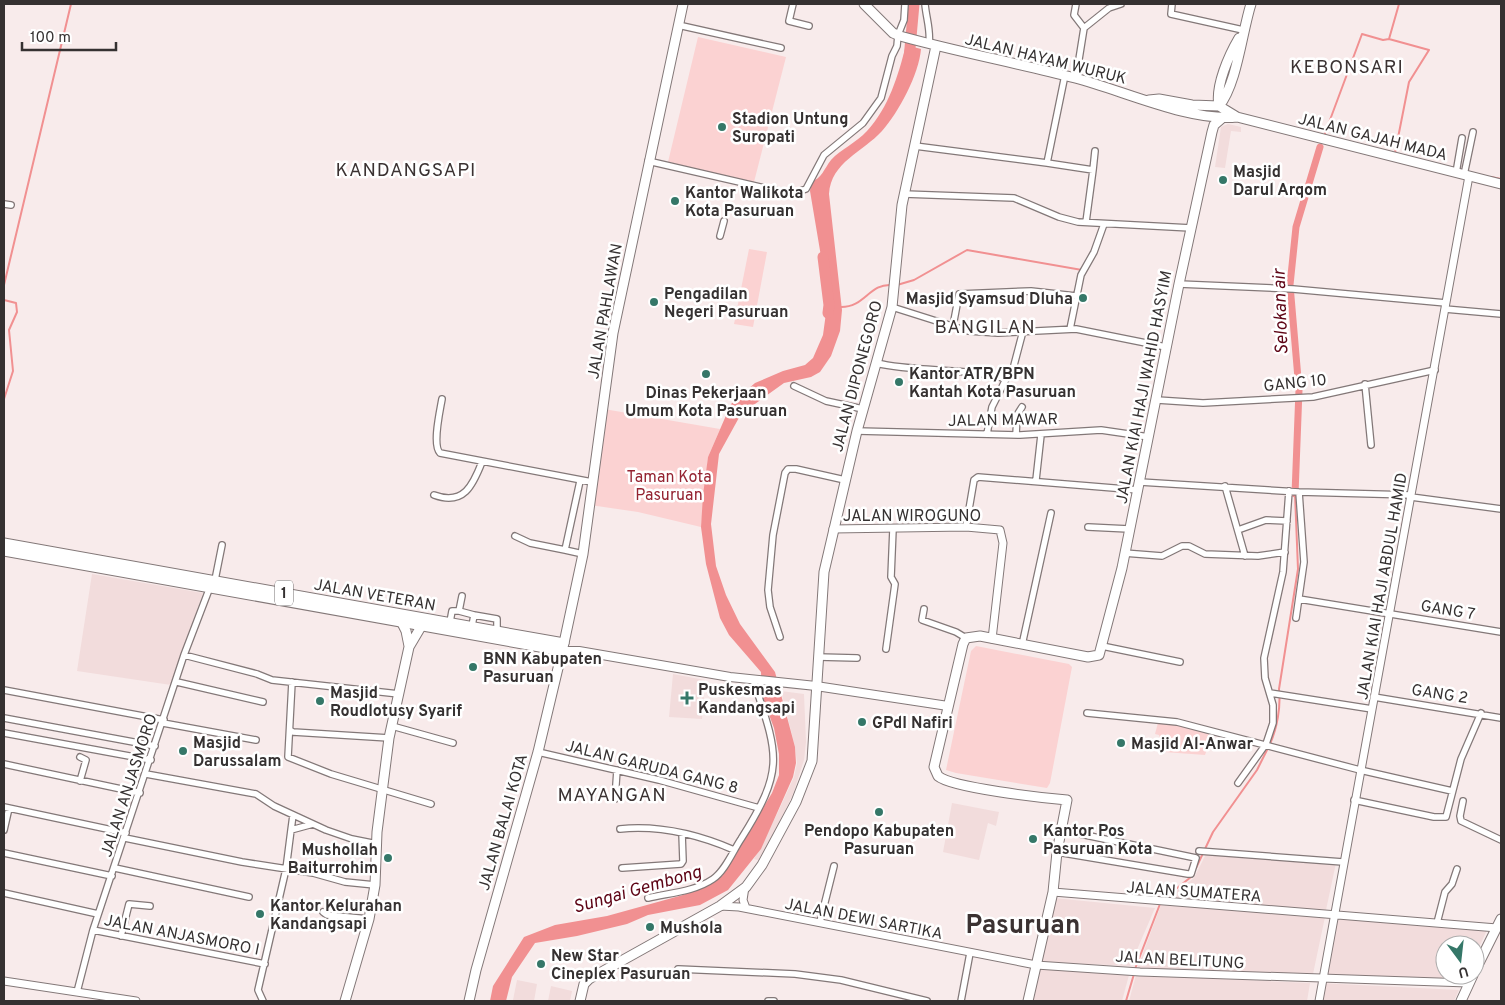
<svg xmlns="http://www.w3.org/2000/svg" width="1505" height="1005" font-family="Overpass,sans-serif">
<rect width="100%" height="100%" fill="#f8ebeb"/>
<path fill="#f2dcdc" d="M1228 124 1241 127V132L1231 131 1225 168 1215 167 1221 127Z
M92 574 203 593 171 685 77 671Z
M673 674 705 680 702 719 669 717Z
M781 691 804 694 806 742 804 760 793 794 761 861 754 859 777 814 794 777 797 763 795 747Z
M952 803 999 812 996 826 988 823 979 860 943 852Z
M1206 854 1336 863 1326 910 1164 900 1194 878Z
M1054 898 1155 908 1130 966 1044 962 1041 959Z
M1161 905 1325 917 1313 974 1137 969Z
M1331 917 1487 930 1475 956V945H1445V975H1466L1463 981 1320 975Z
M1043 969 1129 975 1122 1001H1030L1037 971Z
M1136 975 1310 983 1307 1001H1129Z
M517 980 537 984 534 1001 513 1000Z
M1319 983 1459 990 1454 1001H1316Z
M551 986 572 991 570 1001H548Z"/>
<path fill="#fbd2d2" d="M698 37 786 57 754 182 668 162Z
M749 249 767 252 753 327 734 324Z
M604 409 720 429 708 457 701 527 638 512 590 505Z
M976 646 1069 664 1072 667 1050 783 1047 788 956 773 946 770 971 651Z
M1159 719 1213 731 1205 755 1164 752V740L1160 739 1159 735 1155 734Z"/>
<path fill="#f19091" d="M906 45 921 49C919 74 899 112 882 131 863 152 831 162 829 194L842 310 840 331 831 356 820 372 811 377 784 383 741 414 719 454 711 524 716 566 726 595 740 624 775 672 795 747 796 763 793 777 761 849 728 890 700 905 648 915 627 924 577 936 535 943 512 977 506 1001H490L493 986 524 937 555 925 607 916 683 895 709 885 722 876 772 793 779 775V754L774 728 762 696 761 672 729 635 720 618 706 564 701 527 703 495 708 457 731 404 755 383 783 371 805 365 813 358 823 335 828 298 810 191 811 182C822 178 824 169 831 160 841 149 856 143 867 131 889 107 898 76 906 45Z"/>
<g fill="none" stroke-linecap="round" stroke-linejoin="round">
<path stroke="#f19091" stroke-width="2" d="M1389 39 1429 50 1409 82 1395 153
M1324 136 1362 34 1383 40 1389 39 1399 4
M1491 177 1501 179
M4 285 71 4
M897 285 914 280 967 250 1082 270
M4 300 16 303 17 312 9 330 13 371 4 399
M840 307C865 308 869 283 892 285
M1270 744C1277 728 1281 707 1279 689L1298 569 1295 494
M1196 868 1213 832 1257 770 1268 748
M1162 900 1191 877
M1135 969 1160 904
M1126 1001 1134 974"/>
<path stroke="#f19091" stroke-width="7" d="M1295 494 1299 390 1290 285 1296 227 1320 147"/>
<path stroke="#f19091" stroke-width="11" d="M909 59 914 4
M823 257 829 305 828 313"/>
<g stroke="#837878" stroke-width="8">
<path id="minor" d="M793 4 789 21 809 26
M925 4C926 17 931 31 929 44
M1076 4 1074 15 1084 28
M1172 4 1171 14 1243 30
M678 25 781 48
M1076 78 1084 28 1109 8 1121 4
M915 146 1047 163 1065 75
M648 161 791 194 806 189 824 155 863 123 881 98 892 56 897 46 898 35 904 20 905 4
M1047 163 1093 170 1095 151
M1456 173 1462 138
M1464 175 1473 132
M904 194 1014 198 1059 217 1078 222 1191 228
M4 204 11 205
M1086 222 1093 170
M720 236 724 221
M1179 284 1293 289 1446 303
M892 307 968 331 998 333 1076 329 1166 347
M1445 309 1501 314
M953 326 959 294 1031 291 1076 296
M1070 329 1081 275 1094 252 1104 224
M876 363C919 373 964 367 1006 379L992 407 987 434
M1006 379 1013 369 1023 331
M1365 384 1371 445
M794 386 826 401 863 409
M442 399C440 411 432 445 440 453L592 482
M1157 400 1203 403 1313 397 1435 370
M857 431 1020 435 1101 430 1149 437
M1016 435 1017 415 1022 407
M1036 480 1041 435
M580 481 565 550 583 554
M1140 482 1299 492 1411 495
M1225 486 1245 556
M434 495C464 506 473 485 482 462
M1411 497 1501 509
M966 527 974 480 978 477 1138 490
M1088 527 1129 529
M1238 530 1266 520 1287 521
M515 536 530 543 565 550
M1124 553 1162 556 1182 546H1189L1205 554 1258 556 1285 552
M215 580 222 545
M1299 599 1501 632
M924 609 922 620 956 632 966 638
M459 611 474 615
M1296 618 1304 562 1299 492
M450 622 452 611H459L462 596
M472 626 474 615 497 619V634
M780 637 770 607 768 590 773 535 785 473 788 469H796L845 480
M1022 645 1051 513
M1102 646 1180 662
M886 649 895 584 891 577 893 529
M184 655 257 674 272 680 399 694
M818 657 857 658
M177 682 263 702
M292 682 288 757 331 774 431 804
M4 690 164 720
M1270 693 1372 709
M1374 697 1501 718
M1087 713 1177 722 1360 770 1452 791
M4 718 155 746
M163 723 256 740
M392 726 453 743
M290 730 293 732 389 738
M4 733 151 760
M538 752 659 780 759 808
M4 764 140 793
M146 774 256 794 274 806 326 830 352 839 377 844
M80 781 86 760 80 757
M1238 783 1266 744 1273 723V705L1265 678 1264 658 1283 572 1289 491
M615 799 617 770
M1354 800 1434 817H1446L1461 759 1481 713
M1463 801 1460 816 1461 821 1501 840
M4 807 126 833
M620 829C660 825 697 834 734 850
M4 830 9 808
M291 830 293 815
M125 838 242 862 313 873 345 882 375 885
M1199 851 1343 862
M1057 852 1188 874H1191L1196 858 1061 830
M4 853 112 876
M115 868 249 897
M622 868 681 864 683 861 682 833
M4 893 98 914
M648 898C669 893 694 892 713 879 725 871 733 851 741 839 786 768 778 755 753 679
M323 912 327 915 369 919
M820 922 834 866
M1437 923 1445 892 1452 884 1457 869
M93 930 265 964
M121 936 129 904 150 906
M678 969 795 974 841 980 927 1001
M77 992 93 930 184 655 210 587
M263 1001 258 990 286 869 291 830 313 824
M768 1001H774
M961 1001 970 953"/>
</g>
<g stroke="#837878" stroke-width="9">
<path id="tertiary" d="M833 529 966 527 1000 530 1003 543 992 639
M745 887 743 900 746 908
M1053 892 1497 928
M720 906 739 907 1036 965 1140 972 1468 983
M4 981 136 1001
M1319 1001 1469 176"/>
</g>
<g stroke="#837878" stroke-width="10">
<path id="secondary" d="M562 651H579L730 677 816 686 948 706"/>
</g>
<g stroke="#837878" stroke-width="11">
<path id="primary" d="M864 4 893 33 900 36C958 52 1017 63 1075 78 1122 90 1190 122 1237 117
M1149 100 1159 99 1192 105 1219 106
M1219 106 1237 117 1501 184
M1219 106C1237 84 1242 32 1251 4
M1219 106C1215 86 1229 55 1239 38
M401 621 406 631 409 646
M564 643 583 554 613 333 683 4
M1475 971 1501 919
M345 1001 369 919 375 885 377 832 389 738 409 647 422 625
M580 1001 584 984 589 979 720 906 746 887 762 865 796 802 812 761 824 572 857 431 892 307 902 205 936 46
M1028 1001 1053 892 1057 852 1067 800C1044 798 952 788 938 776L934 767 963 644 966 638 980 636 1088 657 1099 655 1122 568 1179 284 1212 132 1214 125 1221 119
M1461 1001 1473 975"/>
</g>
<g stroke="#837878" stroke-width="11">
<path id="trunk" d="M4 543 564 643 538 752 476 970 469 1001
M4 551 562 651"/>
</g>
<use href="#minor" stroke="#fff" stroke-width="5.5"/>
<use href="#tertiary" stroke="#fff" stroke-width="7"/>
<use href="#secondary" stroke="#fff" stroke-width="8"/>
<use href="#primary" stroke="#fff" stroke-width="9"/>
<use href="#trunk" stroke="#fff" stroke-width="9"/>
</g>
<g fill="#357768" stroke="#fff" stroke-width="2">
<circle cx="722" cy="127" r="5"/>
<circle cx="1223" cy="180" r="5"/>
<circle cx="675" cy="201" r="5"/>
<circle cx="1083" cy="298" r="5"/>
<circle cx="654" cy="302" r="5"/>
<circle cx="706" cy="374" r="5"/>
<circle cx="899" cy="382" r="5"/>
<circle cx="473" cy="667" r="5"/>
<path d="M684.5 690.5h5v5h5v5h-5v5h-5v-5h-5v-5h5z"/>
<circle cx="320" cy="701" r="5"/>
<circle cx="862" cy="722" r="5"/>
<circle cx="1121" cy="743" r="5"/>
<circle cx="183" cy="751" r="5"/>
<circle cx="879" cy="812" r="5"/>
<circle cx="1033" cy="839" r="5"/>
<circle cx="388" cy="858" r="5"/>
<circle cx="260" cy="914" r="5"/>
<circle cx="650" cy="927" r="5"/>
<circle cx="541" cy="964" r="5"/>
</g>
<g text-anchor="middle" stroke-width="5" stroke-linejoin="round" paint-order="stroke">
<rect fill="#fff" stroke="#726f6f" stroke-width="1" x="275" y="580.5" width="18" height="25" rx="4"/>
<g font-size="15" font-weight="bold" fill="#353131">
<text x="284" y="598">1</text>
</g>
<g font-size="16" fill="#353131" stroke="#fff">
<text transform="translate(1046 58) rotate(14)" y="6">JALAN HAYAM WURUK</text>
<text transform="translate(1373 136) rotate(14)" y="6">JALAN GAJAH MADA</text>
<text transform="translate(604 311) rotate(-80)" y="6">JALAN PAHLAWAN</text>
<text transform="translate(856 376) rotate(-75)" y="6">JALAN DIPONEGORO</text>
<text transform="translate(1295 382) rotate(-6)" y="6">GANG 10</text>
<text transform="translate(1143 387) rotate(-79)" y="6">JALAN KIAI HAJI WAHID HASYIM</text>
<text transform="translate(1003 419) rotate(-1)" y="6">JALAN MAWAR</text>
<text x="912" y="521">JALAN WIROGUNO</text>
<text transform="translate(1381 586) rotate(-80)" y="6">JALAN KIAI HAJI ABDUL HAMID</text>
<text transform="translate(375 594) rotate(10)" y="6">JALAN VETERAN</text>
<text transform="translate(1448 609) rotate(9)" y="6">GANG 7</text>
<text transform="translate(1440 693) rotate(9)" y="6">GANG 2</text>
<text transform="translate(652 766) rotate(14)" y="6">JALAN GARUDA GANG 8</text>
<text transform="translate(128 785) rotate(-72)" y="6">JALAN ANJASMORO</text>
<text transform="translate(502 822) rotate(-74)" y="6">JALAN BALAI KOTA</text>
<text transform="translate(1194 891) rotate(4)" y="6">JALAN SUMATERA</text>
<text transform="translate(864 918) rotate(11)" y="6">JALAN DEWI SARTIKA</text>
<text transform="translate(182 934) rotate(11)" y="6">JALAN ANJASMORO I</text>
<text transform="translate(1180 959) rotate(3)" y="6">JALAN BELITUNG</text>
</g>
<g font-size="16" font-weight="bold" fill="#353131" stroke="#fff" text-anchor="start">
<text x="732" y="124">Stadion Untung<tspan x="732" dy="18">Suropati</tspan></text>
<text x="1233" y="177">Masjid<tspan x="1233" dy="18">Darul Arqom</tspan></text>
<text x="685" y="198">Kantor Walikota<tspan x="685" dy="18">Kota Pasuruan</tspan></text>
<text x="664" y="299">Pengadilan<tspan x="664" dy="18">Negeri Pasuruan</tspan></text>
<text x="1073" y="304" text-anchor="end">Masjid Syamsud Dluha</text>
<text x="909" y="379">Kantor ATR/BPN<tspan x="909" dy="18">Kantah Kota Pasuruan</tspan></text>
<text x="706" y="398" text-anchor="middle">Dinas Pekerjaan<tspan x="706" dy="18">Umum Kota Pasuruan</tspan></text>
<text x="483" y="664">BNN Kabupaten<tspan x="483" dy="18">Pasuruan</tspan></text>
<text x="698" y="695">Puskesmas<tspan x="698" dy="18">Kandangsapi</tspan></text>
<text x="330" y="698">Masjid<tspan x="330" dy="18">Roudlotusy Syarif</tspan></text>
<text x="872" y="728">GPdI Nafiri</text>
<text x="193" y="748">Masjid<tspan x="193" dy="18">Darussalam</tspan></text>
<text x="1131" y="749">Masjid Al-Anwar</text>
<text x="879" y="836" text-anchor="middle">Pendopo Kabupaten<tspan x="879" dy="18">Pasuruan</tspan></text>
<text x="1043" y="836">Kantor Pos<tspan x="1043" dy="18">Pasuruan Kota</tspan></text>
<text x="378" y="855" text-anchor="end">Mushollah<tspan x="378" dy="18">Baiturrohim</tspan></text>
<text x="270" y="911">Kantor Kelurahan<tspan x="270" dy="18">Kandangsapi</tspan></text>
<text x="660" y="933">Mushola</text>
<text x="551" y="961">New Star<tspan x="551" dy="18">Cineplex Pasuruan</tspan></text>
</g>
<g font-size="16" fill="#942331" stroke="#fff">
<text x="669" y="482">Taman Kota<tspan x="669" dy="18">Pasuruan</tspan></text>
</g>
<g font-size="18" font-style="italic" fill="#5e0516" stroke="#fff">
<text transform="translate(1280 312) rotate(-92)" y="6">Selokan air</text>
<text transform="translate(637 889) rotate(-16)" y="6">Sungai Gembong</text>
</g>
<g font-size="19" letter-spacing="1" fill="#3b3232" stroke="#fff">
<text x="1347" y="73">KEBONSARI</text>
<text x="406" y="176">KANDANGSAPI</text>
<text x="985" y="333">BANGILAN</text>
<text x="612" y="801">MAYANGAN</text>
</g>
<g font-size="26" font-weight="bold" fill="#3b3232" stroke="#fff">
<text x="1023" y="933">Pasuruan</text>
</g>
</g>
<rect width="1505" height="1005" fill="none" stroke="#353131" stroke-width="10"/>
<g transform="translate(1460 960) rotate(165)"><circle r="24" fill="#ffffff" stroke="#aeadad"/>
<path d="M0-4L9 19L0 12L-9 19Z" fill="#357768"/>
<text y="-8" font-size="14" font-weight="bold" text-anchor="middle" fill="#353131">U</text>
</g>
<path d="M22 42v8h94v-8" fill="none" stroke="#353131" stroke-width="2.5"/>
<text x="30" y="42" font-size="15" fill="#353131" stroke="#ffffff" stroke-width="4" paint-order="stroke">100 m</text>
</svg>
